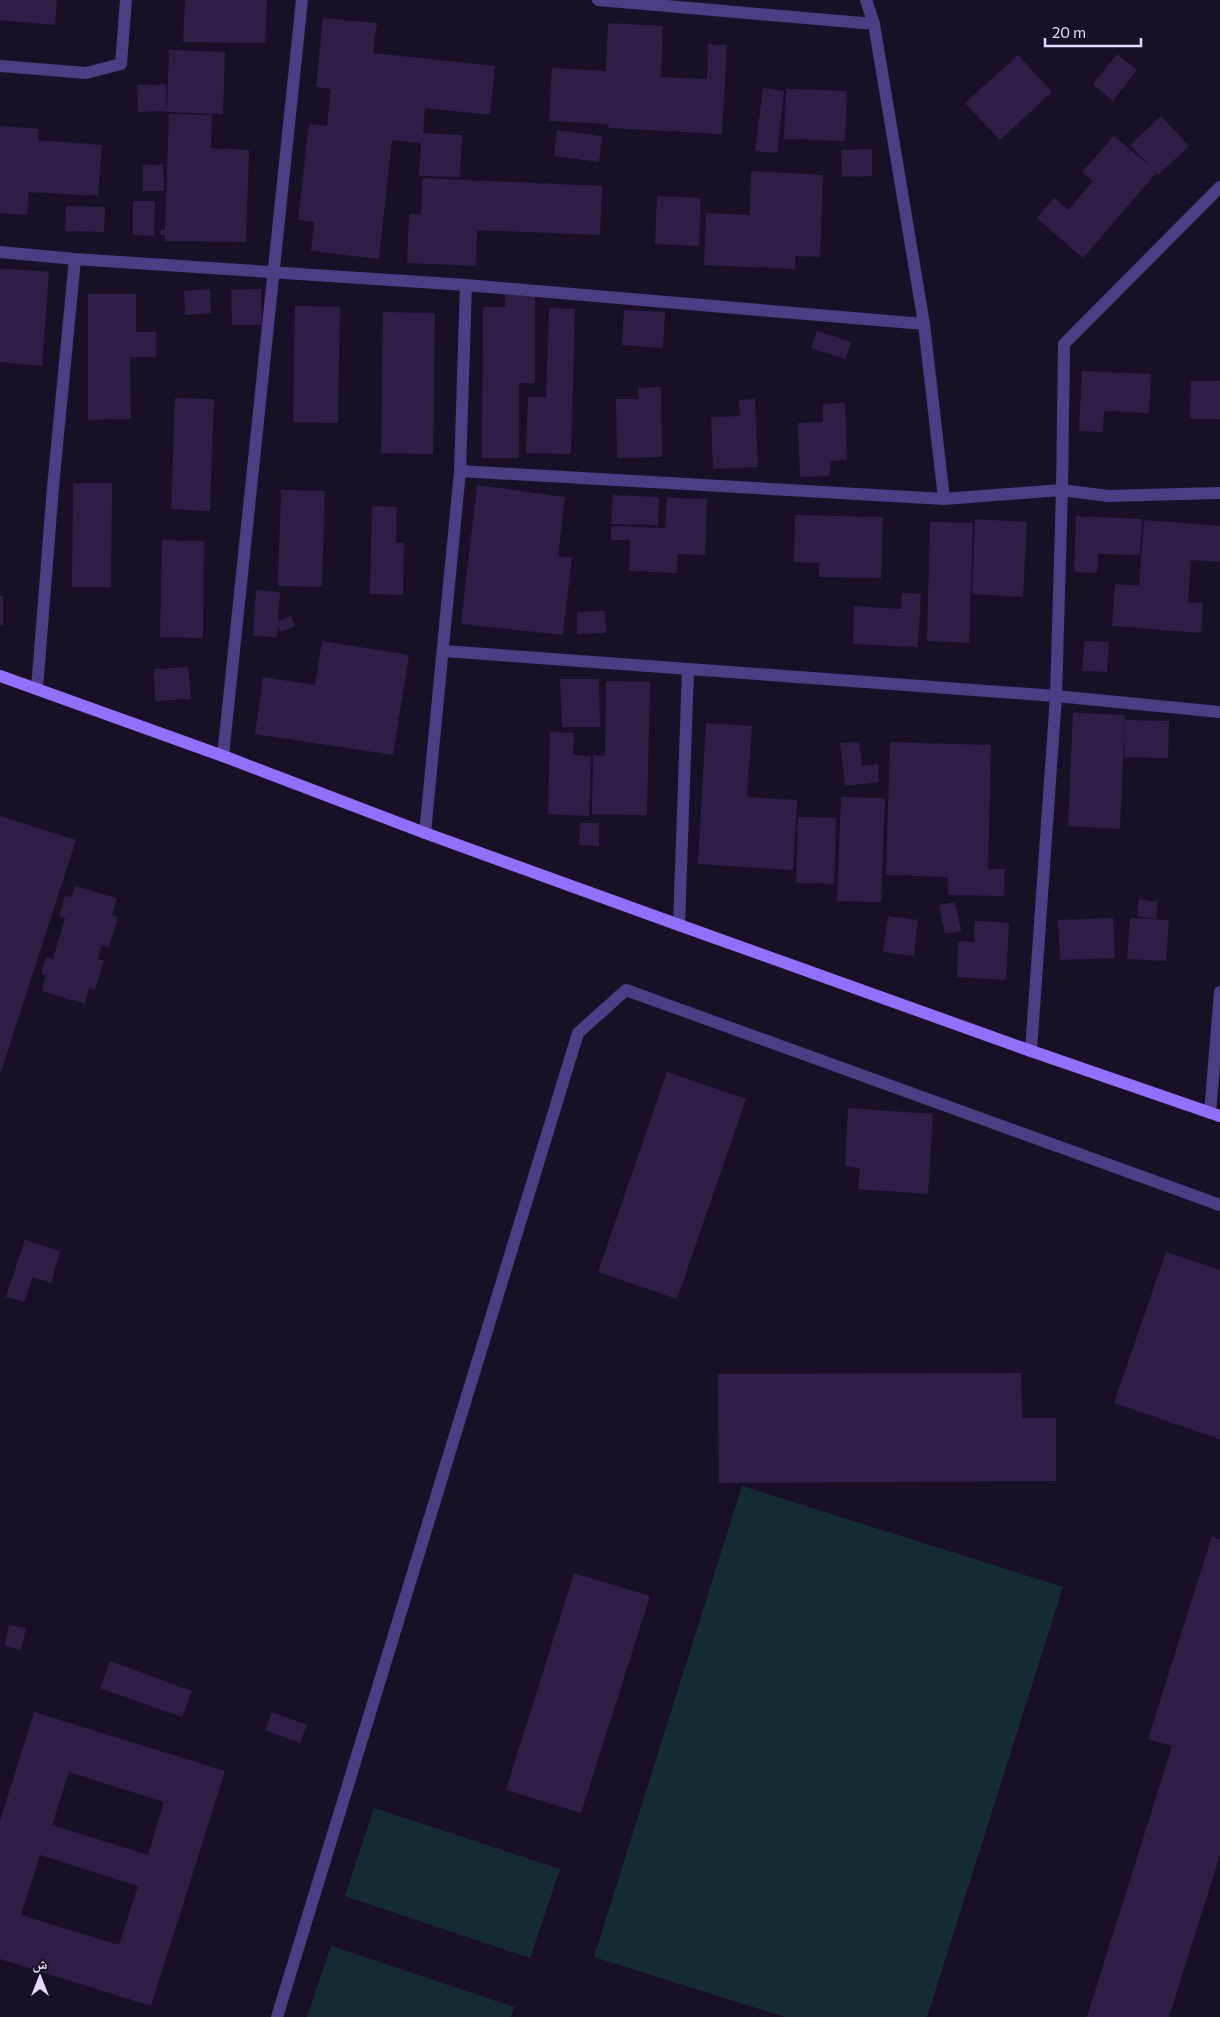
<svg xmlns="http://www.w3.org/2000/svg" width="1220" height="2017" font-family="Commissioner,'Noto Naskh Arabic',sans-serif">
<rect width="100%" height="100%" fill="#191027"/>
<path fill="#142c31" d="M742 1486 1063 1587 927 2017H785L594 1957Z
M374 1808 560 1869 530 1958 345 1896Z
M331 1946 514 2007 511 2017H307Z"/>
<path fill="#2e1d47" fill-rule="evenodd" d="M0 0H57L55 25 0 20Z
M185 0H267L265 43 183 42Z
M323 18 377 23 373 53 495 66 490 115 425 108 423 133 462 135 460 177 419 176 421 143 392 140 379 259 311 251 314 222 298 220 309 124 327 126 331 89 316 87Z
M608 23 663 26 661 77 707 79 708 44 727 45 722 134 608 128 609 124 549 121 552 68 606 71Z
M169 50 225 52 223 114 167 112Z
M1117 54 1137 70 1113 101 1093 84Z
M1018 55 1052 92 1000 140 965 103Z
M166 84 167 111 138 112 137 85Z
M763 88 784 91 777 153 755 151Z
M786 89 847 91 845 141 784 139Z
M169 114 212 115 211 148 249 150 246 242 165 241V235H160L161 230H165Z
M1161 116 1189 146 1158 175 1156 173 1083 258 1037 218 1054 198 1068 210 1093 181 1082 172 1114 136 1150 166 1130 145Z
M0 126 39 129 38 140 102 145 98 196 29 192 27 215 0 213Z
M557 130 602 136 599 162 554 156Z
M872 149V176L842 177 841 150Z
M163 164 164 191H143V165Z
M751 171 823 175 820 257 795 256V269L704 265 706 213 750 215Z
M423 178 602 186 600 235 477 230 476 266 407 263 409 214H421Z
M657 196 701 198 699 246 655 244Z
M133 201H155L154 236 133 235Z
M66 206 105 207 104 232 65 231Z
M0 268 49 272 42 366 0 362Z
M210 289 211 313 185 315 184 291Z
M261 289 262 325H232L231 290Z
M88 294H136V332H156V357H130L131 419 88 420Z
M505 295H535V383H519V458H482L483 307H505Z
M295 306 340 307 338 423 293 422Z
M549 308 575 309 571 454 526 453 528 397H546Z
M624 310 665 312 663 348 622 345Z
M383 312 435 313 433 454 381 453Z
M817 331 851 342 846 359 811 348Z
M1082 371 1151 374 1149 413 1104 411 1103 432 1079 431Z
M1191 381H1220V419H1190Z
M661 387 662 457 617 458 616 399H639L638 388Z
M175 398 214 399 210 511 171 509Z
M755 399 758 467 713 469 711 417 740 416 739 400Z
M845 403 847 460 830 461V476L800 477 798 423 823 422V404Z
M73 483H112L111 587H72Z
M477 485 565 497 558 556 572 557 563 635 461 624Z
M281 490 325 491 322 587 278 586Z
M613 495 659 497 658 525 611 524Z
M667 498 707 499 705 555 678 554 677 573 629 571 630 540H611V526L665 528Z
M372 506 397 507 396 543H404L403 595 370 594Z
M795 515 883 517 881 578 819 577V563L794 562Z
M1076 516 1142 519 1140 555 1098 554 1097 573 1074 572Z
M975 519 1027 522 1023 597 972 594Z
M1144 520 1220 526V562L1191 560 1188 602 1203 603 1201 633 1112 626 1115 584 1139 586Z
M930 522 973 523 969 643 927 641Z
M162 540 204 541 203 638 160 637Z
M256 590 280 592 278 621 291 616 295 626 280 632 278 626 277 637 253 636Z
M902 593 921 594 918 647 853 644 854 606 901 609Z
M0 596H3V625H0Z
M605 611 606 633 577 634V612Z
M322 641 409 655 393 755 255 734 263 677 315 685Z
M1084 641 1109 642 1107 672 1082 671Z
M188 667 191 699 155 701 154 669Z
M560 679H599L600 727H562Z
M606 681 650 682 647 815 592 814 593 755 605 756Z
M1073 713 1125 715 1120 829 1068 826Z
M1125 720 1169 721 1168 758 1124 757Z
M706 723 752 726 747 797 797 800 793 870 698 864Z
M550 732 574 733 573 755 591 756 589 816 548 814Z
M859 742 862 766 878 764 879 782 845 786 840 743Z
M890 742 991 745 988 869H1005L1004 896 948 895V877L886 875Z
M841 797 885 798 881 902 837 901Z
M0 816 76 840 0 1075Z
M798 817 836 818 834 884 796 883Z
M580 823H599V846L579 845Z
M75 886 117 898 112 915 118 917 109 947 102 945 98 959 104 961 95 990 89 988 85 1004 42 991 46 975 41 974 46 957 53 959 65 918 59 916 65 896 71 897Z
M1139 899 1158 902 1156 919 1137 916Z
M955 902 961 931 945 934 939 905Z
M888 916 918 920 914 956 883 952Z
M1113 918 1115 958 1060 960 1058 920Z
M1130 918 1169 920 1166 961 1127 959Z
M975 921 1009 923 1006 980 957 977 958 941 974 942Z
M667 1072 746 1099 677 1299 598 1272Z
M848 1108 933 1114 928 1194 858 1189 860 1168 845 1166Z
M25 1240 60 1251 51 1283 33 1277 24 1302 6 1297Z
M1166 1252 1220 1270V1439L1114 1403Z
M1021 1373 1022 1418H1056V1481L719 1483 718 1374Z
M1212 1536 1220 1539V1855L1169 2017H1087L1172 1746 1148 1739Z
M574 1573 650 1596 581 1813 506 1790Z
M9 1625 26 1628 21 1650 5 1646Z
M110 1661 192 1691 182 1717 100 1688Z
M34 1712 225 1771 151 2006 0 1959V1821ZM69 1772 164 1802 148 1855 52 1825ZM40 1855 138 1886 119 1945 21 1915Z
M272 1712 307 1725 300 1743 265 1730Z"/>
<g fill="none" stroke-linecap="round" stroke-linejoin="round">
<path stroke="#4e3d85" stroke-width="12" d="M598 0 874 24
M866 0 874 24 924 324 944 499
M0 66 86 73 121 64 126 0
M0 252 75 259 466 285 924 324
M460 471 944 499 1062 490 1108 496 1220 493
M444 651 1056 696 1220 712
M37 689 53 487 75 259
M223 756 302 0
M425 833 460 471 466 285
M679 925 688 670
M1031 1051 1056 696 1062 490 1064 344 1220 187
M1210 1113 1220 992
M277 2017 578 1033 626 990 1220 1205"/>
<path stroke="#9171fb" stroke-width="12" d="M0 676 223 756 425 833 679 925 1031 1051 1220 1116"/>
</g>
<g transform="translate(40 1977)" stroke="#191027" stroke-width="4" paint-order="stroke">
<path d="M0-4L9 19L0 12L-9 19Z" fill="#e4d8fe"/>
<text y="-8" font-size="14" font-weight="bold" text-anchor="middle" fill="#e4d8fe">ش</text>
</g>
<path d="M1045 38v8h96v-8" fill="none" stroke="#e4d8fe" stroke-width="2.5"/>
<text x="1052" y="38" font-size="15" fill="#e4d8fe" stroke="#191027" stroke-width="4" paint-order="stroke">20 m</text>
</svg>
